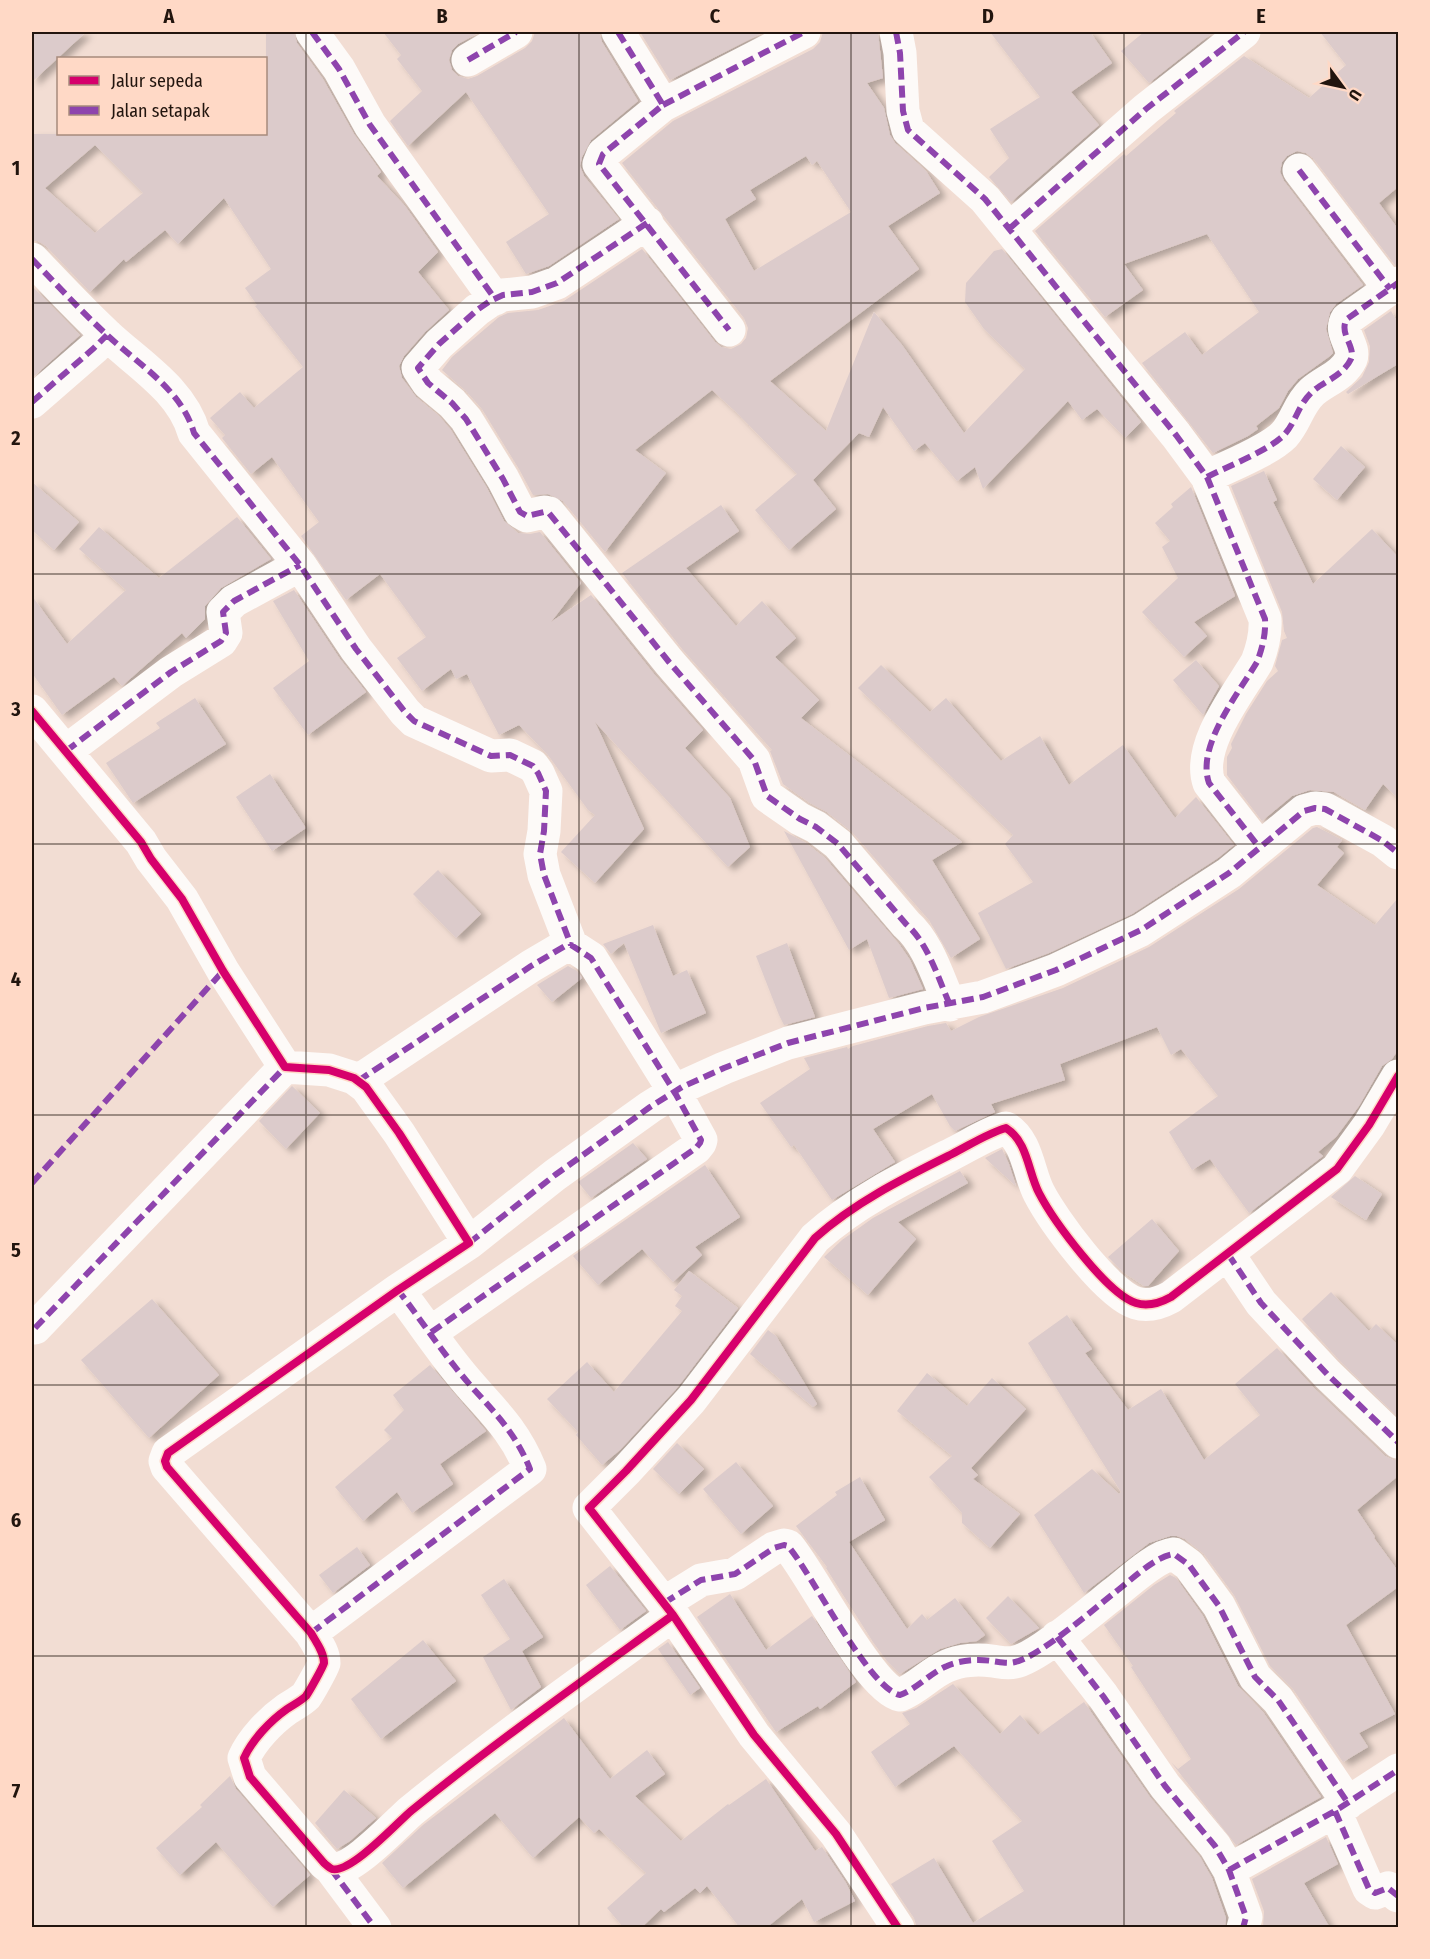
<svg xmlns="http://www.w3.org/2000/svg" width="1430" height="1959" font-family="'Fira Sans Condensed',sans-serif">
<defs>
<filter id="shadow"><feDropShadow dx="6" dy="4" stdDeviation="3" flood-color="#0004"/></filter>
</defs>
<rect width="100%" height="100%" fill="#f2ddd3"/>
<path fill="#dccbcb" fill-rule="evenodd" filter="url(#shadow)" d="M32 32H86L32 82Z
M266 32H294L297 43 323 79 354 134 381 172 377 176 405 206 438 252 418 272 449 310 425 332 404 356 399 366 402 378 416 397 439 416 451 430 487 488 504 521 518 533 530 534 540 532 581 583 551 622 591 595 654 674 703 730 685 748 730 798 750 847 728 867 595 722 644 829 595 883 561 852 595 815 588 810 548 755 519 725 499 735 467 674 456 679 451 669 422 691 397 658 426 637 380 574 346 600 301 536 319 522 272 457 251 474 222 438 225 435 210 418 240 392 254 408 303 367 255 306 257 305 245 288 271 269 224 198 178 244 165 230 126 262 124 259 90 292 46 246 38 241H32V134H266ZM95 145 143 193 95 233 45 188Z
M383 32H480L458 44 452 50 449 60 452 70 458 76 468 79 477 76 525 48 532 41 535 32H599L602 42 638 101 591 140 582 157 580 166 584 176 619 219 549 266 526 274 506 242 549 214 466 92 408 146 390 121 422 91 397 59 401 55Z
M640 32H764L670 80Z
M823 32H878L883 78 867 83 884 108 890 135 895 143 926 171 940 193 888 226 919 269 770 381 826 431 874 312 902 345 964 433 1025 369 984 329 965 302 966 283 994 251 1002 249 1141 422 1125 438 1097 409 1082 420 1068 401 983 489 975 467 957 481 925 443 914 451 883 407 869 437 859 433 813 480 836 509 789 550 755 510 797 474 735 411 712 390 635 450 666 473 605 552 563 501 548 494 533 495 519 469 482 409 466 391 442 370 452 357 499 317 508 313 538 310 564 301 642 249 715 342 721 347 731 349 741 344 746 338 748 328 744 318 622 163 673 121 813 49 820 42ZM806 156 812 165 817 161 851 212 754 271 725 219 756 199 750 190Z
M990 32H1090L1112 63 1071 92 1099 125 1011 202 989 177 1009 158 990 129 1040 97Z
M1144 32H1206L1211 34 1149 83 1121 51Z
M1320 32H1398V187L1379 203 1398 229V265H1395L1313 158 1306 153 1297 151 1287 156 1282 162 1280 172 1284 181 1363 285 1336 304 1330 312 1326 329 1333 353 1330 356 1298 379 1288 391 1279 408 1256 426 1258 429 1248 436 1213 453 1142 363 1185 332 1202 355 1259 312 1207 234 1124 264 1143 290 1105 317 1035 231 1124 154 1126 156 1176 113 1174 111 1244 56 1309 98 1346 65Z
M32 286 80 335 32 378Z
M1391 311 1398 323V364L1348 394 1346 392 1362 377 1369 362 1370 346 1364 330Z
M1341 446 1365 467 1337 500 1313 479Z
M1264 471 1277 500 1273 502 1313 584 1372 529 1398 557V798L1383 784 1365 810 1334 792 1310 790 1292 796 1262 821 1227 775V757L1232 748 1231 744 1246 714 1267 681 1278 671 1275 666 1282 640 1287 638 1284 631 1282 612 1231 486Z
M32 482 79 522 54 550 32 530Z
M1191 487 1235 596 1194 622 1207 636 1184 657 1142 612 1178 578 1162 547 1170 541 1155 523 1173 507 1171 504Z
M721 505 739 531 686 568 736 626 762 601 796 638 775 657 819 700 801 718 962 842 932 860 980 939 951 958 929 920 852 832 827 812 810 803 783 784 770 751 772 750 683 650 622 573Z
M237 517 271 559 221 588 205 606V619L186 638 182 633 122 686 114 677 62 715 32 673V596L67 644 126 590 79 549 99 527 159 578Z
M294 590 340 659 366 692 308 735 273 688 309 661 273 601Z
M1196 660 1219 686 1203 715 1173 680Z
M881 665 930 712 946 698 1001 761 1040 736 1069 785 1123 745 1175 818 1196 797 1234 845 1218 858 1132 914 1049 953 1006 969 978 913 1033 882 1005 844 1013 835 858 688Z
M195 698 226 744 133 803 106 763 160 728 156 723Z
M270 774 306 828 272 851 236 797Z
M1317 827 1342 840 1337 847 1344 853 1317 885 1375 925 1398 898V1050L1392 1059 1382 1066 1359 1106 1336 1137 1318 1152 1323 1156 1249 1213 1210 1159 1192 1170 1169 1132 1218 1096 1181 1049 1171 1055 1157 1027 1060 1064 1065 1080 991 1104 995 1112 955 1131 950 1126 932 1094 873 1129 895 1162 832 1200 794 1145 791 1147 760 1103 810 1069 804 1058 847 1047 848 1049 853 1046 928 1026 946 1023 951 1031 979 1017 1063 988 1149 947 1239 889 1313 828Z
M784 831 806 843 825 858 899 944 910 960 923 989 889 998 867 939 849 950Z
M438 870 481 914 456 938 413 894Z
M653 925 673 976 687 970 706 1013 661 1033 624 943 611 954 603 944Z
M787 943 815 1017 784 1025 779 1015 756 956Z
M568 966 577 971 582 978 552 1002 537 985Z
M292 1086 320 1113 286 1149 259 1121Z
M633 1143 647 1159 591 1198 578 1182Z
M1002 1149 1009 1164 1016 1186 985 1158Z
M705 1165 740 1217 695 1247 702 1255 673 1282 642 1249 598 1285 573 1256Z
M960 1171 968 1183 898 1222 916 1239 868 1295 824 1257 842 1240 873 1218Z
M1355 1176 1382 1194 1366 1220 1331 1197Z
M1152 1219 1179 1251 1148 1286H1144L1123 1272 1108 1257Z
M689 1271 738 1308 677 1388 620 1450 602 1465 576 1435 578 1432 547 1399 587 1362 614 1392 682 1311 675 1306 682 1296 674 1290Z
M1331 1292 1369 1331 1376 1324 1398 1345V1417L1340 1361 1302 1319Z
M152 1299 219 1375 149 1438 81 1360Z
M1067 1315 1092 1349 1085 1353 1128 1410 1161 1389 1204 1460 1260 1415 1235 1384 1277 1348 1314 1388 1385 1456 1393 1460H1398V1476L1357 1510 1375 1537 1374 1538 1398 1571V1587L1346 1625 1395 1714 1359 1733 1368 1747 1343 1762 1293 1689 1270 1666 1234 1595 1204 1554 1185 1539 1177 1536H1170L1149 1543 1084 1593 1034 1515 1092 1469 1119 1494 1121 1492 1028 1343Z
M768 1330 776 1336 817 1404 813 1407 750 1354Z
M430 1365 486 1431 440 1464 453 1484 412 1513 397 1492 363 1521 335 1487 392 1438 384 1430 404 1410 393 1395Z
M927 1373 967 1406 992 1378 1026 1409 971 1468 978 1475 973 1479 1020 1514 990 1548 962 1523V1513L929 1477 952 1456 897 1411Z
M677 1443 704 1469 679 1494 653 1469Z
M736 1462 773 1506 741 1534 703 1489Z
M860 1477 885 1520 849 1542 907 1629 922 1614 927 1620 955 1598 985 1635 977 1641 960 1643 940 1649 900 1674 887 1661 873 1642 826 1568 827 1567 796 1526 837 1495 835 1492Z
M357 1547 370 1565 333 1593 319 1575Z
M610 1566 646 1611 620 1630 586 1585Z
M1170 1575 1176 1578 1203 1616 1238 1686 1263 1712 1321 1797 1236 1845 1171 1762 1178 1769 1191 1759 1131 1667 1133 1666 1104 1625 1154 1585Z
M504 1579 543 1637 522 1651 541 1687 511 1710 483 1657 510 1639 481 1595Z
M730 1594 766 1650 812 1616 856 1682 820 1709 818 1706 776 1732 697 1617Z
M1008 1596 1039 1628 1011 1644 986 1618Z
M423 1640 456 1681 381 1739 351 1699Z
M668 1642 700 1688 690 1695 658 1649Z
M953 1684 1000 1734 1020 1715 1038 1735 1084 1702 1150 1797 1200 1857 1212 1878 1226 1918 1225 1928H917L914 1918 891 1884 934 1858 973 1923 1024 1891 992 1841 1022 1821 954 1746 895 1787 871 1752 910 1724 902 1713 916 1708Z
M564 1718 610 1779 647 1750 665 1774 635 1796 681 1841 728 1804 729 1805 766 1779 815 1851 822 1847 846 1883 855 1901 814 1922 802 1899 766 1928H740L707 1886 700 1893 695 1888 664 1912 661 1909 641 1928H624L607 1908 646 1873 599 1829 594 1833 579 1817 533 1858 495 1813 403 1888 382 1863 423 1825Z
M230 1776 236 1789 310 1875 273 1907 216 1842 180 1875 156 1848 202 1807 200 1805Z
M344 1790 376 1818 350 1841 337 1849 315 1823Z
M1326 1837 1338 1864 1304 1883 1330 1928H1263L1264 1911 1252 1879Z"/>
<g fill="none" stroke-linecap="round" stroke-linejoin="round">
<path stroke="#fdfaf8" stroke-width="33" d="M312 32 339 69 370 125 495 299
M618 32 663 105 603 154 599 164 729 330
M896 32 900 53 903 111 908 130 985 199 1176 435 1207 477 1265 619C1266 634 1262 649 1257 662 1238 694 1196 746 1209 783L1259 847
M468 60 516 32
M663 105 804 32
M1299 170 1390 289
M647 223 557 283 532 292 503 295 490 301 477 310 439 344 418 368 428 383 452 403 466 419 503 479 520 512 527 516 544 512 549 513 669 662 754 760 767 796 800 819 816 827 838 844 906 924C928 943 938 978 950 1005
M1009 229 1146 109 1244 32
M32 259C56 284 81 311 107 335 138 364 182 390 194 433L300 565 356 649 405 712 414 721 491 756 510 755 533 766 538 773 546 791 544 831 540 854 544 875 571 945
M32 402 94 348 107 335
M1207 477C1228 466 1268 451 1284 435 1296 422 1298 405 1312 392 1324 381 1343 376 1351 359 1356 346 1338 333 1347 319L1398 283
M32 711 141 842 151 859 182 899 223 971 285 1067 329 1070 354 1078 366 1087 399 1133 469 1243 398 1290 168 1453 165 1461 167 1467 311 1633C316 1642 324 1652 324 1663 323 1667 309 1692 306 1696 301 1701 293 1705 287 1709 270 1721 252 1740 244 1758L250 1777 324 1863C325 1864 331 1869 332 1869 350 1874 397 1823 411 1811 496 1742 585 1679 673 1615
M66 751 171 672 221 641 226 633 223 612 234 601 300 565
M358 1081 531 966 565 946 571 945 591 958 596 966 674 1091 701 1140 700 1143 696 1148 430 1333
M469 1243 555 1175 650 1107 682 1087 724 1068 788 1043 924 1008 983 997 1056 970 1141 930 1229 873 1304 811 1315 808 1325 809 1383 841 1398 853
M1228 1254 1261 1303 1327 1374 1398 1442
M35 1328 285 1067
M664 1603 701 1580 735 1574 774 1548 784 1545 788 1546C812 1574 869 1689 900 1695 918 1688 930 1673 947 1666 960 1660 978 1659 992 1661 1000 1662 1008 1664 1015 1662 1037 1658 1094 1609 1113 1594 1129 1582 1155 1556 1174 1554L1189 1565 1219 1606 1255 1677 1278 1700 1348 1803
M311 1633 530 1469C512 1424 485 1405 456 1368 436 1343 418 1316 398 1290
M1057 1637 1103 1696 1165 1786 1215 1846 1229 1870 1246 1917 1243 1928
M1335 1811 1369 1889 1375 1893 1388 1888 1398 1896
M331 1869 375 1928
M1229 1870 1335 1811 1398 1770
M898 1928 836 1834 754 1735 673 1615 589 1508 626 1471 691 1400 815 1238C855 1202 904 1178 952 1154 970 1145 988 1133 1006 1128 1028 1142 1028 1172 1039 1193 1053 1220 1107 1294 1136 1303 1148 1307 1160 1303 1171 1297L1337 1169 1369 1125 1398 1076"/>
<path stroke="#8e44ad" stroke-width="6" stroke-dasharray="12 6" stroke-linecap="butt" d="M312 32 339 69 370 125 495 299
M618 32 663 105 603 154 599 164 729 330
M896 32 900 53 903 111 908 130 985 199 1176 435 1207 477 1265 619C1266 634 1262 649 1257 662 1238 694 1196 746 1209 783L1259 847
M468 60 516 32
M663 105 804 32
M1299 170 1390 289
M647 223 557 283 532 292 503 295 490 301 477 310 439 344 418 368 428 383 452 403 466 419 503 479 520 512 527 516 544 512 549 513 669 662 754 760 767 796 800 819 816 827 838 844 906 924C928 943 938 978 950 1005
M1009 229 1146 109 1244 32
M32 259C56 284 81 311 107 335 138 364 182 390 194 433L300 565 356 649 405 712 414 721 491 756 510 755 533 766 538 773 546 791 544 831 540 854 544 875 571 945
M32 402 94 348 107 335
M1207 477C1228 466 1268 451 1284 435 1296 422 1298 405 1312 392 1324 381 1343 376 1351 359 1356 346 1338 333 1347 319L1398 283
M66 751 171 672 221 641 226 633 223 612 234 601 300 565
M358 1081 531 966 565 946 571 945 591 958 596 966 674 1091 701 1140 700 1143 696 1148 430 1333
M32 1183 223 971
M469 1243 555 1175 650 1107 682 1087 724 1068 788 1043 924 1008 983 997 1056 970 1141 930 1229 873 1304 811 1315 808 1325 809 1383 841 1398 853
M1228 1254 1261 1303 1327 1374 1398 1442
M35 1328 285 1067
M664 1603 701 1580 735 1574 774 1548 784 1545 788 1546C812 1574 869 1689 900 1695 918 1688 930 1673 947 1666 960 1660 978 1659 992 1661 1000 1662 1008 1664 1015 1662 1037 1658 1094 1609 1113 1594 1129 1582 1155 1556 1174 1554L1189 1565 1219 1606 1255 1677 1278 1700 1348 1803
M311 1633 530 1469C512 1424 485 1405 456 1368 436 1343 418 1316 398 1290
M1057 1637 1103 1696 1165 1786 1215 1846 1229 1870 1246 1917 1243 1928
M1335 1811 1369 1889 1375 1893 1388 1888 1398 1896
M331 1869 375 1928
M1229 1870 1335 1811 1398 1770"/>
<g stroke="#ffd9c6" stroke-width="11">
<path id="cycleway" d="M32 711 141 842 151 859 182 899 223 971 285 1067 329 1070 354 1078 366 1087 399 1133 469 1243 398 1290 168 1453 165 1461 167 1467 311 1633C316 1642 324 1652 324 1663 323 1667 309 1692 306 1696 301 1701 293 1705 287 1709 270 1721 252 1740 244 1758L250 1777 324 1863C325 1864 331 1869 332 1869 350 1874 397 1823 411 1811 496 1742 585 1679 673 1615
M898 1928 836 1834 754 1735 673 1615 589 1508 626 1471 691 1400 815 1238C855 1202 904 1178 952 1154 970 1145 988 1133 1006 1128 1028 1142 1028 1172 1039 1193 1053 1220 1107 1294 1136 1303 1148 1307 1160 1303 1171 1297L1337 1169 1369 1125 1398 1076"/>
</g>
<use href="#cycleway" stroke="#d6006c" stroke-width="8"/>
</g>
<path fill="none" stroke="#22150e" stroke-width="1.5" stroke-opacity="0.55" d="M306 32V1928M579 32V1928M851 32V1928M1124 32V1928M32 303H1398M32 574H1398M32 844H1398M32 1115H1398M32 1385H1398M32 1656H1398"/>
<rect width="1430" height="1959" fill="none" stroke="#ffd9c6" stroke-width="66"/>
<rect x="57" y="57" width="210" height="78" fill="#ffd9c6" stroke="#a78b7c" stroke-width="1.5"/>
<rect x="69" y="76" width="30" height="9" fill="#d6006c" stroke="#a78b7c" stroke-width="1.5"/>
<text x="111" y="87" font-size="18" fill="#22150e">Jalur sepeda</text>
<rect x="69" y="106" width="30" height="9" fill="#8e44ad" stroke="#a78b7c" stroke-width="1.5"/>
<text x="111" y="117" font-size="18" fill="#22150e">Jalan setapak</text>
<g transform="translate(1343 87) rotate(123)" stroke="#ffd9c6" stroke-width="4.5" paint-order="stroke">
<path d="M0-4.5L10 22L0 15L-10 22Z" fill="#22150e"/>
<text y="-9" font-size="16" font-weight="bold" text-anchor="middle" fill="#22150e">U</text>
</g>
<rect x="33" y="33" width="1364" height="1893" fill="none" stroke="#22150e" stroke-width="2"/>
<g font-size="20" text-anchor="middle" font-weight="bold" fill="#22150e">
<text x="169" y="23">A</text>
<text x="442" y="23">B</text>
<text x="715" y="23">C</text>
<text x="988" y="23">D</text>
<text x="1261" y="23">E</text>
<text x="16" y="175">1</text>
<text x="16" y="445">2</text>
<text x="16" y="716">3</text>
<text x="16" y="986">4</text>
<text x="16" y="1257">5</text>
<text x="16" y="1527">6</text>
<text x="16" y="1798">7</text>
</g>
</svg>
